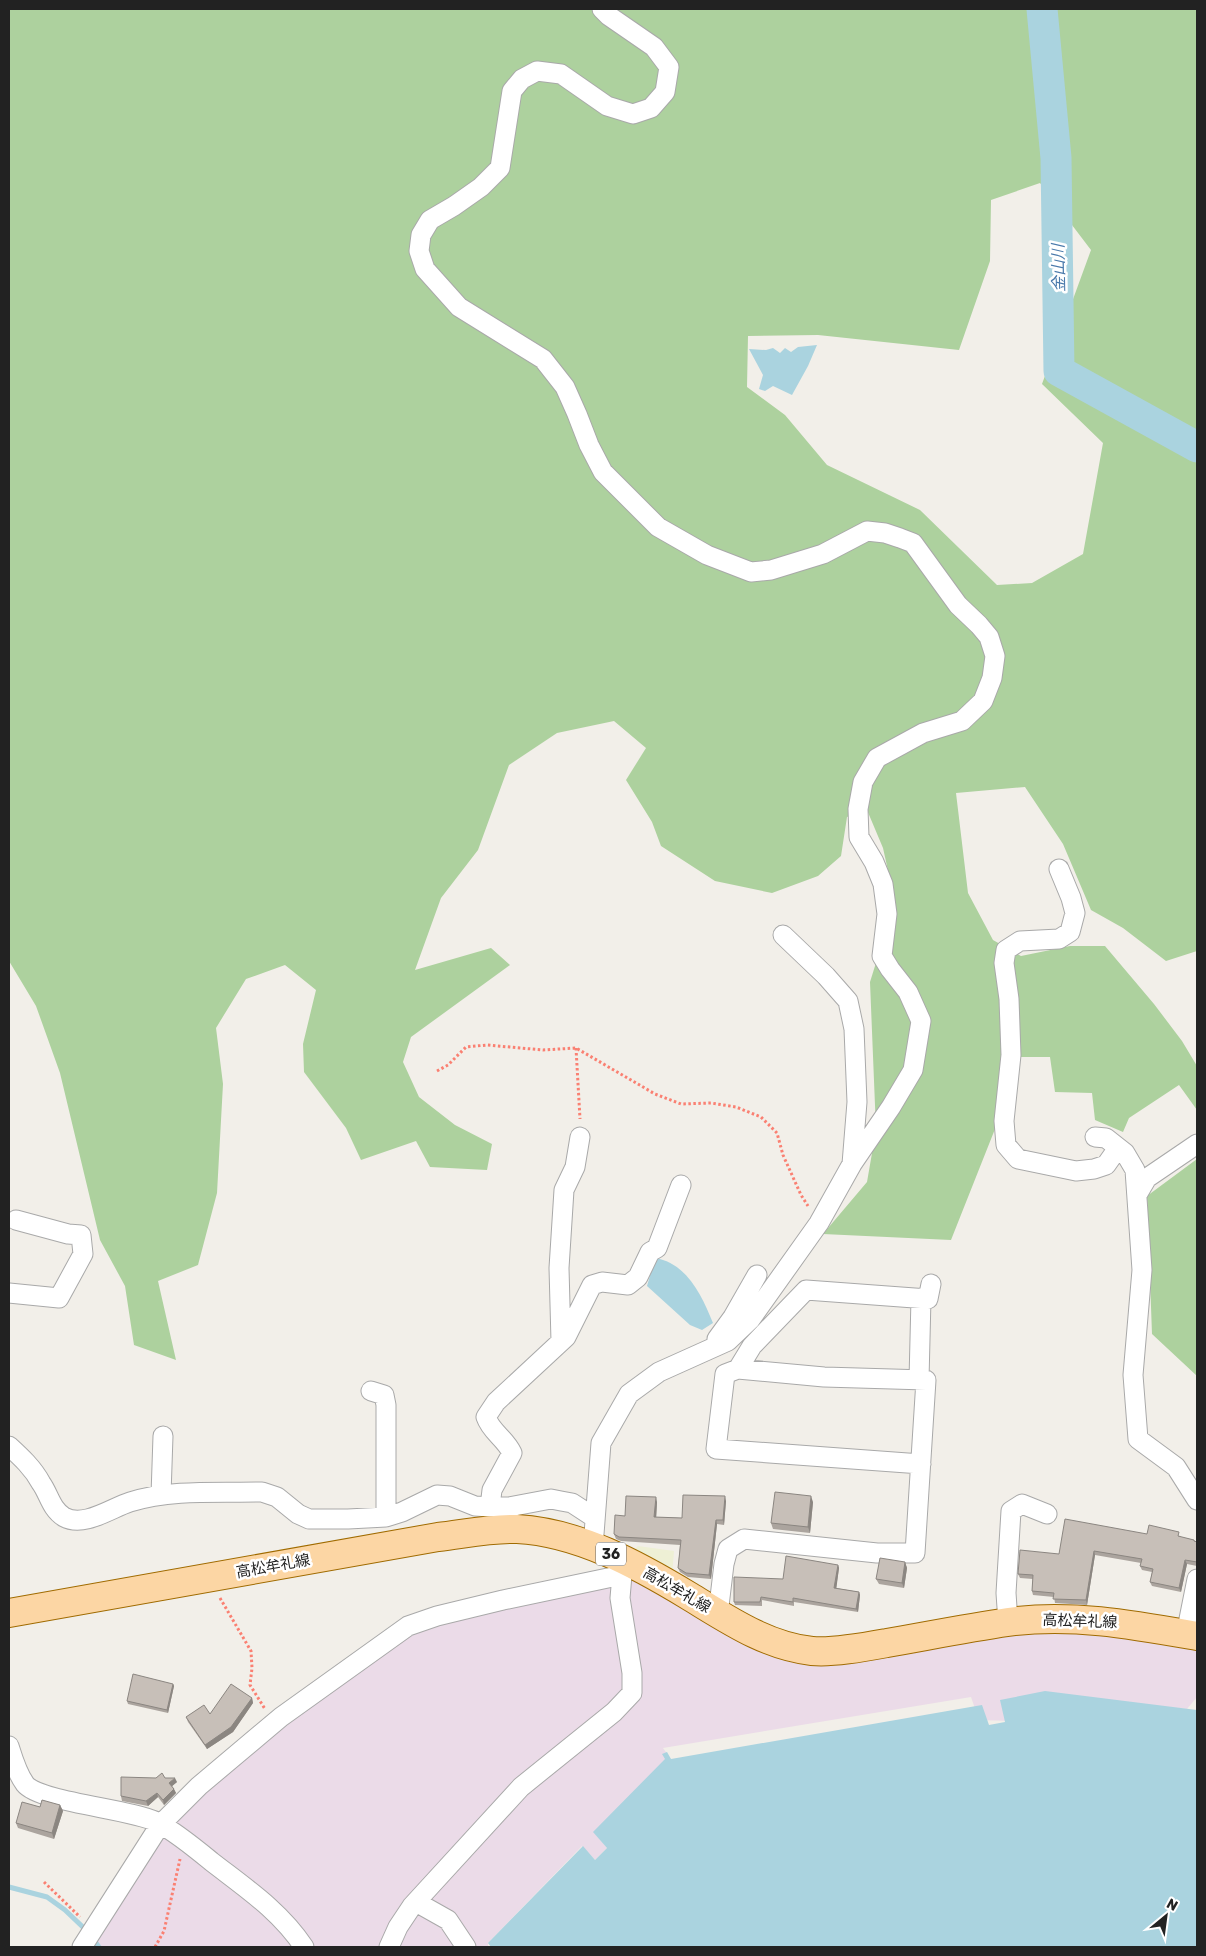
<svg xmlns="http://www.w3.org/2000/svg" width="1206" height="1956" font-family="Rubik,'Noto Sans JP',sans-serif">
<rect width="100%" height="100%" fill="#f2efe9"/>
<path fill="#ebdbe8" d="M627 1569 753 1633 859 1648 1031 1619 1197 1635V1697L1187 1709 1043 1697 1012 1721 979 1720 971 1697 663 1748 671 1759 594 1832 607 1848 595 1860 582 1846 488 1943V1947H85L160 1825 408 1626Z"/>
<path fill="#eef0d5" d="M638 1546 674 1551 672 1576 634 1550Z"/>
<path fill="#add19e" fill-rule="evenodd" d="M9 9H1197V951L1166 961 1123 928 1091 910 1063 844 1025 787 956 793 968 893 993 940 1021 956 1070 946H1105L1154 1004 1182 1041 1197 1066V1110L1179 1085 1129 1118 1123 1132 1095 1120 1092 1093 1055 1092 1050 1057H1008L995 1129 951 1240 823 1234 867 1182 876 1130 870 982 895 902 883 848 867 810 847 817 841 856 818 876 772 893 715 881 661 846 652 822 626 780 646 748 614 721 557 733 509 765 478 850 441 898 415 970 491 948 510 965 411 1037 403 1062 419 1097 455 1125 492 1144 487 1170 430 1167 416 1141 361 1160 346 1128 304 1072 303 1044 316 990 285 965 246 979 216 1028 223 1084 217 1193 198 1265 158 1281 176 1360 134 1345 125 1286 100 1240 60 1073 36 1006 9 961ZM1040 183 1091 250 1042 384 1103 443 1083 554 1032 583 997 585 920 510 827 465 785 415 747 387 748 336 818 335 959 350 990 261 991 200Z
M1197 1159V1376L1152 1334 1147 1196Z"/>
<path fill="#aad3df" d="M817 345 808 366 792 395 773 386 765 391 759 389 763 375 749 349 766 350 773 348 780 353 785 348 791 352 798 347Z
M655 1258C687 1263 702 1296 713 1323L702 1330 690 1325 647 1286Z
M1045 1691 1197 1710V1947H491L488 1943 583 1846 595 1860 607 1848 593 1832 665 1759 662 1754 667 1752 671 1759 982 1705 989 1725 1005 1722 1000 1700Z"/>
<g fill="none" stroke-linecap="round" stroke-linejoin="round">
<path stroke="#aad3df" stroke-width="5" d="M9 1887 47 1897 65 1910 87 1931
M96 1943 99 1947"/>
<path stroke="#aad3df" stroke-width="31" d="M1042 9 1056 158 1059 371 1197 447"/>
<g stroke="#a9a9a9" stroke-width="21">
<path id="minor" d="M602 9 609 16 654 47 669 67 665 92 651 108 633 114 607 106 561 74 537 71 522 79 512 91 500 168 481 187 454 206 430 220 421 235 419 251 425 269 459 307 543 359 565 387 577 414 589 445 603 472 658 527 707 555 751 572 771 570 823 554 867 531 885 533 900 538 913 543 958 605 979 625 989 637 995 656 992 678 983 701 962 721 923 733 877 758 863 782 858 809 859 837 874 862 883 884 887 914 882 956 890 969 908 992 921 1021 913 1070 891 1107 852 1164
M1059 869 1071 898 1075 913 1070 932 1059 939 1020 941 1006 950 1004 963 1009 999 1011 1055 1004 1121 1006 1145 1018 1159 1076 1171 1094 1169 1106 1165 1118 1148
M1095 1137 1106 1138 1125 1153 1135 1170 1142 1270 1133 1375 1138 1439 1176 1467 1197 1500
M1137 1195 1147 1178 1197 1144
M9 1293 59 1298 83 1254 81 1235 68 1234 16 1220
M717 1339 733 1317 757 1275
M561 1341 559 1268 564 1190 575 1167 580 1137
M738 1369 752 1346 806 1290 928 1299 931 1284
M919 1380 921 1298
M371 1391 384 1395 386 1405V1517
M9 1446C21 1457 33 1468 41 1483 49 1494 51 1509 64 1517 84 1528 111 1508 130 1502 172 1489 219 1493 262 1492L277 1497 298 1514 309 1519H348L386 1517 402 1512 437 1495 450 1496 475 1506 490 1507H509L551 1499 561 1501 572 1503 595 1518
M161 1495 163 1436
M490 1507 492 1490 512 1453C505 1438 491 1432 486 1417L496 1402 566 1337 592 1285 602 1282 628 1285 638 1277 650 1252 657 1248 681 1185
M593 1547 601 1443 629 1394 659 1372 728 1341 750 1320 819 1223 852 1164 857 1102 854 1029 848 1001 826 976 783 935
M718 1614 724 1564 728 1549 744 1539 877 1553H915L926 1380 824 1377 738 1369 725 1374 716 1449 921 1464
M1008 1622 1006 1593 1011 1511 1022 1504 1047 1514
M1186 1634 1197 1579
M9 1746C13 1759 17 1773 25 1784 39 1802 131 1809 157 1822 177 1833 195 1848 212 1862 247 1889 280 1911 304 1947
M416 1902 448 1920 466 1947
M82 1947 160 1825 199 1786 281 1717 408 1626 437 1616 503 1600 622 1575 631 1564
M389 1947 398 1927 412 1906 521 1787 614 1712 632 1693V1673L620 1598 622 1575"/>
</g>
<g stroke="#a06b00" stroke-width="30">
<path id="primary" d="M9 1613 438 1537C464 1534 491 1528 517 1529 578 1532 638 1565 689 1596 727 1619 766 1646 812 1651 833 1653 865 1647 887 1643 927 1636 967 1628 1008 1622 1071 1613 1135 1625 1197 1636"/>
</g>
<path stroke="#fa8072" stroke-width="3" stroke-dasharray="2.5 2.5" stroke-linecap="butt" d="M576 1048 580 1119
M437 1071 448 1065 466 1047 487 1045 543 1050 576 1048 655 1094 681 1104 711 1103 736 1107 761 1117 777 1133 783 1155 801 1195 808 1206
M220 1598 251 1651 252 1668 250 1685 265 1709
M44 1882 80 1917
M155 1947 164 1931 180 1859"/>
<use href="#minor" stroke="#fff" stroke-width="19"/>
<use href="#primary" stroke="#fcd6a4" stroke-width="28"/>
</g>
<path fill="#aba49e" d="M726 1501 724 1525 717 1524 711 1579 688 1577 680 1572 678 1568 680 1545 621 1541 616 1539 614 1534 657 1502 656 1517 682 1518Z
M813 1502 810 1533 773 1529 771 1523Z
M1147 1534 1181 1536 1180 1537 1194 1540 1195 1542H1197V1566L1187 1564 1181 1592 1152 1586 1150 1582 1152 1572 1142 1570 1140 1566 1141 1563 1095 1555 1087 1605 1055 1603 1054 1597 1033 1595 1032 1591 1033 1579 1020 1578 1018 1574 1059 1554Z
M905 1562 907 1568 904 1588 879 1584 876 1579Z
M838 1565 839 1568 836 1588 859 1592 860 1595 858 1612 794 1602V1606L762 1600V1606L735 1605 734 1602 783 1579Z
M173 1684 174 1686 168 1713 128 1704 127 1701Z
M252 1698 253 1703 233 1732 207 1749 188 1722 186 1717 210 1714Z
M165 1778 177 1782 172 1786 176 1793 164 1805 158 1797 148 1806 122 1801 121 1796Z
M60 1805 63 1811 54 1839 18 1828 16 1823 40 1807Z"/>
<path fill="#8b8681" d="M725 1496 726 1501 724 1525 723 1520Z
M811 1496 813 1502 810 1533 808 1527Z
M656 1497 657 1502 656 1521 654 1517Z
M716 1520 717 1524 711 1579 709 1575Z
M1094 1551 1095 1555 1087 1605 1086 1600Z
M1185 1560 1187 1564 1181 1592 1179 1588Z
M905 1562 907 1568 904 1588 902 1583Z
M838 1565 839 1568 836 1591 834 1588Z
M859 1592 860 1595 858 1612 856 1609Z
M173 1684 174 1686 168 1713 167 1710Z
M252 1698 253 1703 233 1732 207 1749 205 1745Z
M175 1778 177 1782 171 1787 169 1783Z
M174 1789 176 1793 164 1805 163 1800Z
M157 1793 158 1797 148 1806 146 1801Z
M60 1805 63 1811 54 1839 52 1833Z"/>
<path fill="#c7bfb8" stroke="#8b8681" d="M775 1492 811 1496 808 1527 771 1523Z
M683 1495 725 1496 723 1520H716L709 1575 686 1573 678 1568 681 1540 619 1537 614 1534 615 1515 625 1516 626 1496 656 1497 654 1517 682 1518Z
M1065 1519 1147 1534 1149 1525 1179 1532 1178 1536 1194 1540V1541L1197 1542V1562L1185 1560 1179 1588 1150 1582 1153 1569 1140 1566 1142 1559 1094 1551 1086 1600 1053 1599 1054 1593 1032 1591 1033 1575 1018 1574 1020 1550 1059 1554Z
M786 1556 838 1565 834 1588 859 1592 856 1609 793 1598V1602L761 1597 760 1602H734V1577L783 1579Z
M880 1558 905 1562 902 1583 876 1579Z
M133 1674 173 1684 167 1710 127 1701Z
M231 1684 252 1698 231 1727 205 1745 186 1717 204 1705 210 1714Z
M162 1773 165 1778H175L169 1783 174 1789 163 1800 157 1793 146 1801 121 1796V1777L156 1778Z
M42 1800 60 1805 52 1833 16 1823 22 1802 40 1807Z"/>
<g text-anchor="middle" stroke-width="5" stroke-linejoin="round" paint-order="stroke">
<rect fill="#fff" stroke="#646464" stroke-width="1" x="596" y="1542.5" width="30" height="23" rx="4"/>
<g font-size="14" font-weight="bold" fill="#222">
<text x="611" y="1559">36</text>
</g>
<g font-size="15" fill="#222" stroke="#fff">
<text transform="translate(273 1566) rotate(-10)" y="5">高松牟礼線</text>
<text transform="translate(677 1590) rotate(30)" y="5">高松牟礼線</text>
<text transform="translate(1080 1621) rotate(2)" y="5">高松牟礼線</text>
</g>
<g font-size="16" font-style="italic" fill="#4a7aab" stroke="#fff">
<text transform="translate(1058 268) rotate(-91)" y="6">金山川</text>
</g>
</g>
<rect width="1206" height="1956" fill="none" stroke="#222222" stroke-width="20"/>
<g transform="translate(1166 1916) rotate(29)" stroke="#ffffff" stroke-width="4" paint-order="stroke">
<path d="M0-4L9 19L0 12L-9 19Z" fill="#222222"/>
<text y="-8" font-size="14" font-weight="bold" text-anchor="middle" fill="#222222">N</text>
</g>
</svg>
